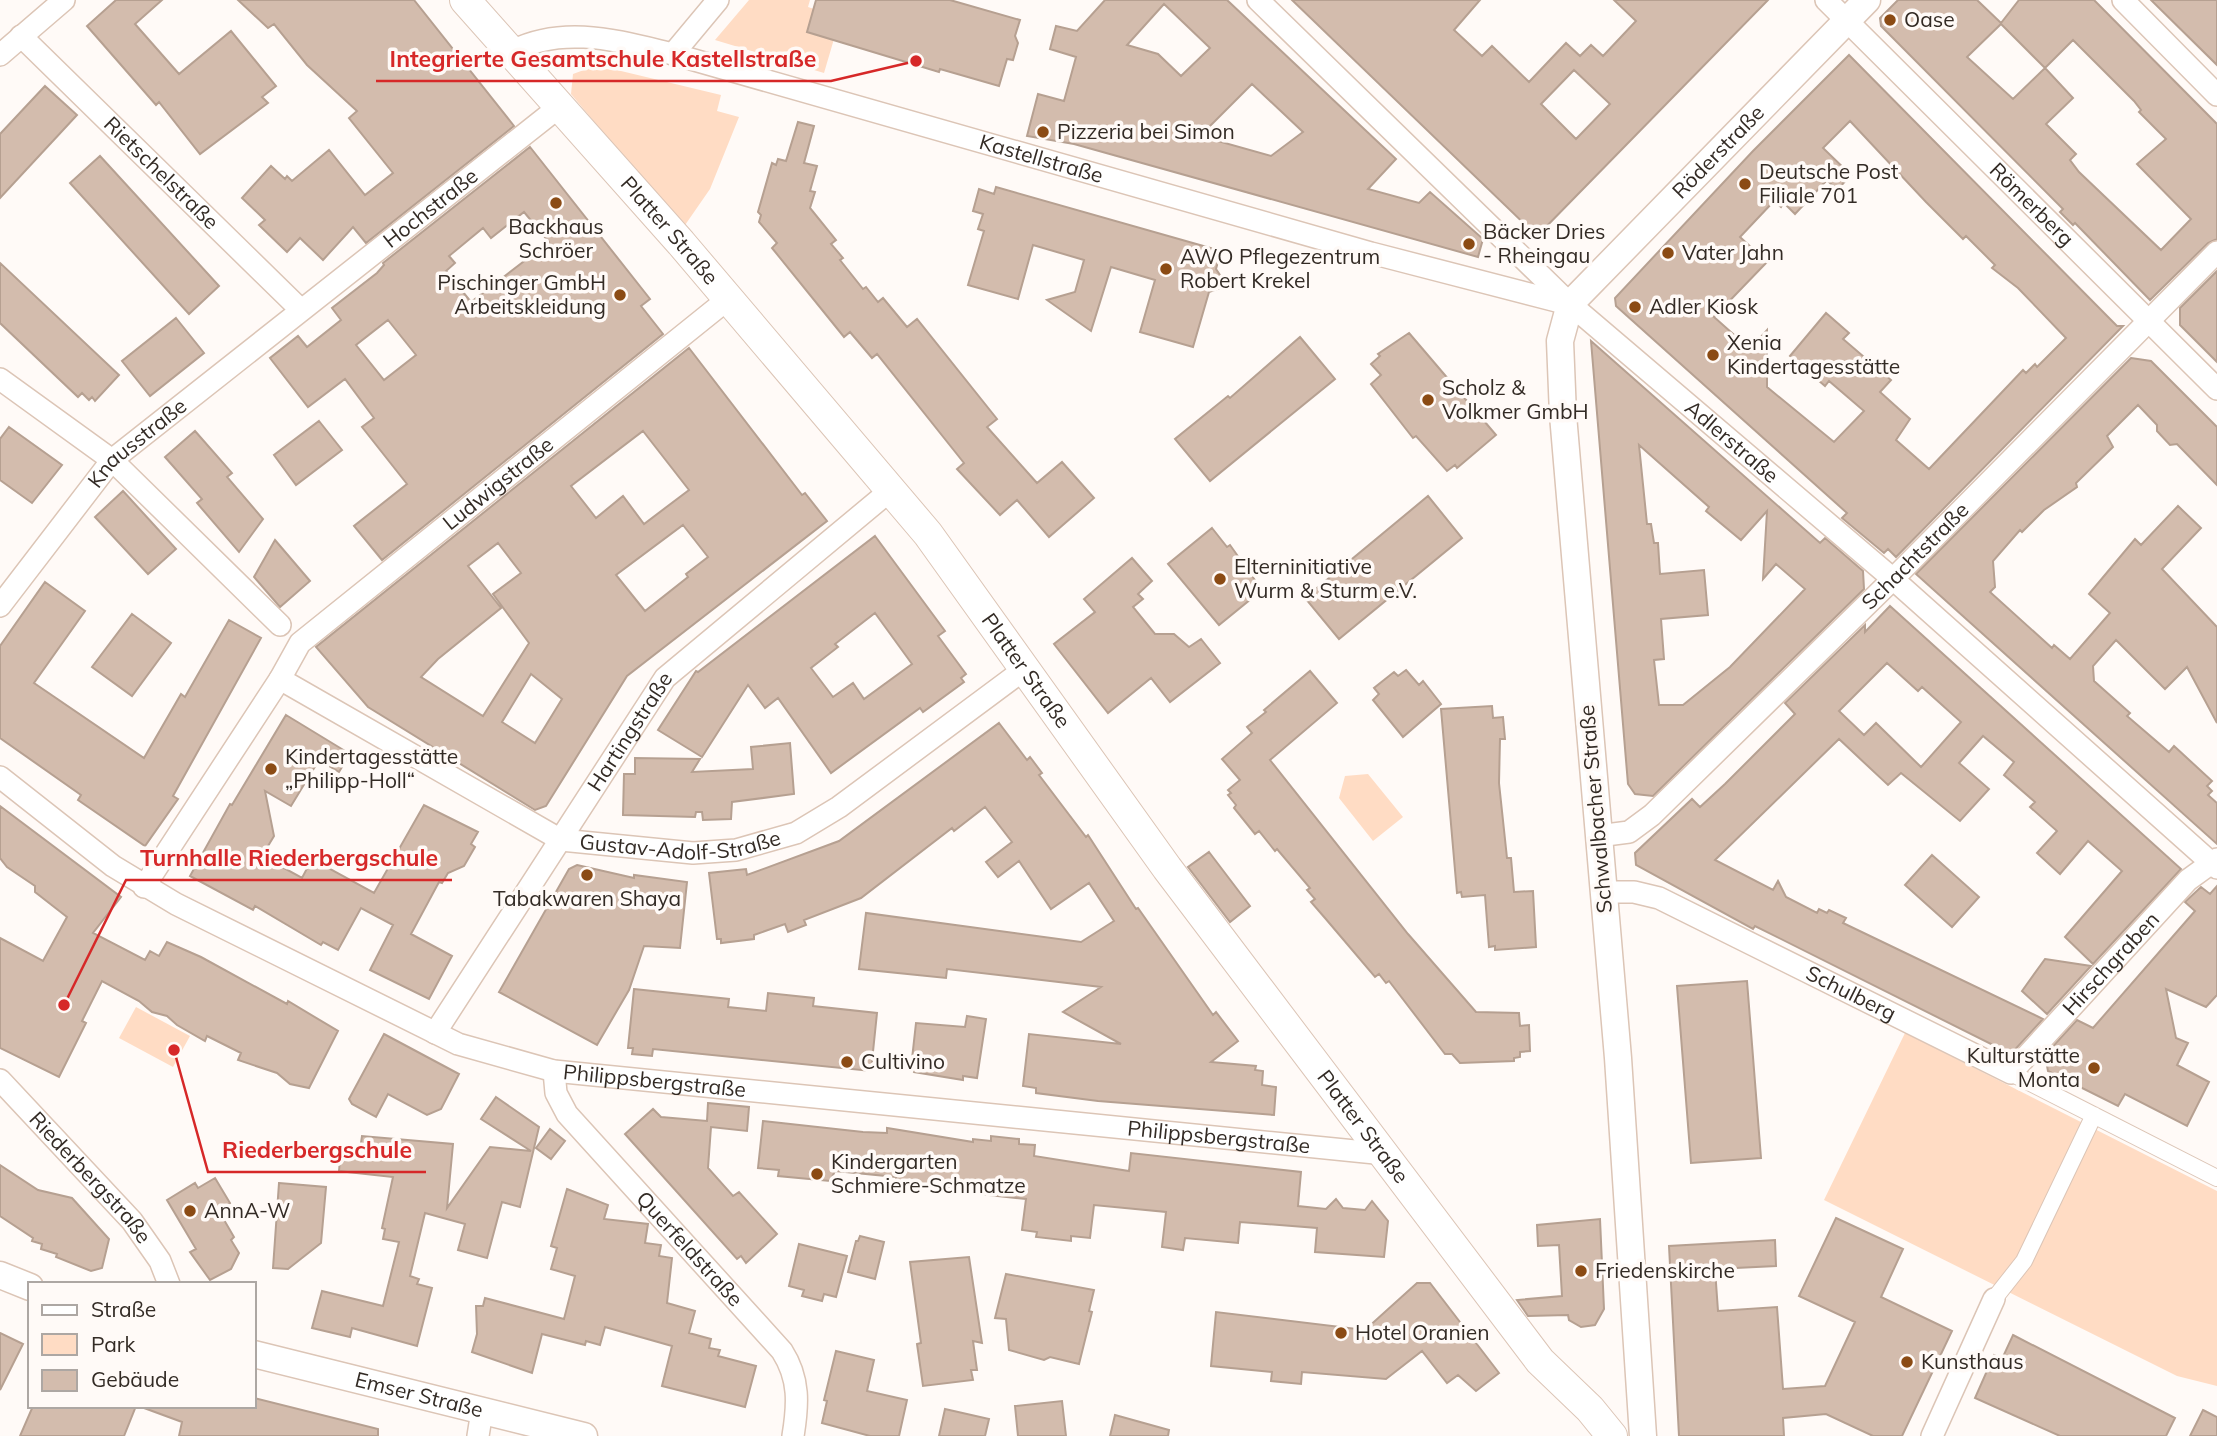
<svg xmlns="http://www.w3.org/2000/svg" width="2217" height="1436" font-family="Mulish,sans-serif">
<rect width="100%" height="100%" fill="#fffaf7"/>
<path fill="#ffdcc4" d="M749 0H810L808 7 814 9 834 39 824 73 715 40Z
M592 67 621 71 721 95 717 111 739 117 710 189 683 228 571 94 573 74Z
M1368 774 1403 817 1373 841 1339 798 1345 776Z
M136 1007 190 1036 173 1067 119 1038Z
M1905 1033 2217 1191V1386L2177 1376 1824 1200Z"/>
<path fill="#d3bcad" stroke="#b6a091" stroke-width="2" fill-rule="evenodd" d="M116 0H162L135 24 179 74 231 31 276 86 262 97 268 103 200 154 159 102 156 105 87 26Z
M238 0H414L514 126 366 243 353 227 323 260 300 238 287 252 259 225 265 220 242 198 271 166 285 179 287 176 292 181 329 150 365 195 393 173 349 118 357 111 307 65 274 24 268 28Z
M816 0H950L1020 20 1015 36 1018 43 1013 60 1007 59 999 86 940 69 939 72 807 32Z
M1105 0H1227L1396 159 1368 189 1419 203 1430 192 1483 239 1478 257 1074 144 1027 136 1038 94 1064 101 1076 57 1050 49 1056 26 1077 31ZM1164 4 1210 48 1181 76 1158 54 1127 45ZM1252 84 1303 132 1271 156 1200 136Z
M1292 0H1480L1454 30 1482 56 1492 46 1529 82 1566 43 1580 56 1591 45 1603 56 1636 21 1614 0H1768L1537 236ZM1574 70 1610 104 1576 139 1541 104Z
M1898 0H1977L2001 23 2019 0H2094L2217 124V239L2208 243 2150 300 2075 223 2073 225 2060 212 2063 209 1881 26 1880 18ZM2001 24 2045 68 2013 99 1967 57ZM2073 40 2134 101 2141 110 2139 112 2166 139 2137 164 2191 219 2161 250 2079 172 2070 160 2076 154 2046 124 2073 98 2045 68Z
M2151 0H2217V65Z
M1849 55 2117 326H2123L1896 557 1888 549 1884 553 1842 518 1847 513 1616 306 1615 298 1753 151ZM1850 121 1926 202 1963 239 1966 236 1995 265 1992 268 2018 288 2066 338 2037 367 2035 364 2026 373 2023 370 1929 469 1896 440 1910 419 1880 392 1891 380 1843 339 1849 333 1826 313 1790 356 1825 386 1829 381 1864 411 1834 442 1767 387V330L1750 349 1714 317 1767 262 1740 237 1774 201 1781 207 1784 203 1795 214 1827 180 1837 190 1851 175 1823 148Z
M45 86 77 115 0 198V134Z
M798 122 814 126 804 163 817 166 810 191 815 192 810 208 836 240 831 244 843 258 840 260 863 289 866 287 878 302 883 298 907 327 917 319 997 419 987 427 1037 483 1062 462 1094 498 1049 537 1017 500 1000 515 957 469 964 463 877 354 872 358 850 332 844 337 772 248 777 243 759 222 761 215 758 212 772 163 776 165 778 159 786 161Z
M530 147 650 299 641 306 663 334 382 560 354 526 407 484 362 427 374 418 345 379 308 407 270 358 298 336 307 347 341 320 332 308 377 273 384 265 383 263ZM524 212 549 242 471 302 446 271 455 263 449 256 483 228 491 238ZM388 320 416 355 384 380 356 345Z
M100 156 219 286 189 314 70 183Z
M996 187 1221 251 1216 269 1222 278 1220 288 1209 292 1193 347 1140 332 1155 280 1111 267 1091 331 1047 300 1075 292 1084 260 1033 245 1018 299 968 285 984 231 978 229 983 214 973 211 979 189 994 194Z
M0 263 119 375 95 401 92 397 89 400 82 393 78 397 0 323Z
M2217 271V362L2180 325V308Z
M176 318 204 353 150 396 122 361Z
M1409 333 1496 435 1457 468 1455 465 1447 471 1416 436 1413 438 1371 384 1381 375 1371 364 1380 356 1378 354Z
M1300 337 1335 379 1210 481 1175 439 1228 396 1230 398Z
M1591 341 1820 543 1825 538 1863 571 1864 589 1653 796 1635 794 1628 784ZM1639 445 1709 507 1706 511 1741 540 1767 511 1763 579 1776 564 1805 589 1730 667 1683 705H1659L1654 660 1664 659 1661 619 1708 615 1704 570 1660 574 1658 543H1654L1651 524H1647Z
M689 348 802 495 805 493 827 521 627 676 546 806 535 810 368 707 316 647ZM643 431 689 490 644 524 623 496 596 518 571 486ZM683 525 708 557 686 574 688 577 645 611 616 575ZM498 543 521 573 493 594 529 643 483 716 421 677 438 659 501 608 468 566ZM531 674 562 699 535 743 502 722Z
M2131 358 2151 361 2217 427V485L2177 444 2170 445 2157 431V425L2138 405 2107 436 2113 447 2076 483 2077 487 2044 510 2022 532 2020 530 1993 561 1995 587 1990 592 2052 648 2054 645 2070 659 2110 613 2089 594 2135 539 2141 545 2178 506 2201 528 2162 569 2217 627V723L2187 667 2165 689 2116 640 2093 666 2094 681 2130 713 2127 716 2169 752 2174 746 2212 781 2207 786 2212 791 2208 795 2217 803V844L1916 574Z
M319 421 342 450 296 485 274 455Z
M9 427 62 465 32 503 0 480V439Z
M195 431 232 473 227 477 263 519 239 552 197 503 202 499 165 457Z
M123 491 176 549 148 574 95 517Z
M1428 496 1462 538 1339 639 1305 598Z
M1212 528 1227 547 1230 545 1262 590 1219 625 1168 564Z
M875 536 945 631 938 636 966 674 961 678 964 682 923 712 920 708 831 773 778 698 765 708 748 685 702 757 658 730 696 671 698 672ZM875 613 912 664 864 699 853 683 833 697 811 668 838 647 835 644Z
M275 540 310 581 280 607 254 577Z
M1132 558 1152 581 1138 594 1143 599 1133 607 1155 634H1174L1189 647 1201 639 1220 663 1170 702 1151 678 1108 713 1054 644 1095 612 1084 599Z
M45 582 85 611 34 683 144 758 181 694 185 697 229 620 261 638 173 796 178 799 145 846 78 800 81 795 0 738V646Z
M1890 606 2181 869 2093 964 2065 937 2122 871 2088 841 2060 874 2037 853 2057 831 2030 807 2035 802 2004 775 2014 762 1983 736 1959 763 1989 789 1960 821 1901 773 1888 785 1839 739 1715 860 1773 890 1778 881 1786 897 1817 913 1819 909 1827 913 1829 910 1846 918 1843 923 2043 1019 2011 1054 1755 926 1753 929 1636 865 1635 853 1692 799 1700 807 1725 784 1795 714 1785 703 1865 625V632ZM1887 663 1918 691 1922 687 1961 722 1921 767 1876 723 1864 735 1839 711Z
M132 614 171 643 132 696 92 667Z
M1406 670 1419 685 1423 681 1441 704 1403 737 1373 700 1379 694 1374 688 1394 672 1398 676Z
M1310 671 1337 703 1270 760 1408 934 1476 1012 1519 1013 1520 1026 1529 1025 1530 1051 1520 1052V1057L1514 1058V1061L1460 1063 1452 1054H1445L1389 981 1386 983 1379 974 1375 977 1325 918 1311 902 1315 899 1307 890 1310 888 1277 849 1275 851 1259 831 1255 834 1234 808 1236 805 1228 795 1231 793 1228 790 1240 780 1222 759 1252 733 1247 727 1266 712 1264 710Z
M1492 706 1493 718 1503 717 1505 739H1500L1499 783 1507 858H1511L1514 892 1533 891 1536 947 1495 950V946L1489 947 1485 895 1462 897 1461 892 1457 893 1441 709Z
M286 715 350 754 339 772 319 760 291 806 265 791 274 836 262 856 302 878 312 859 374 893 424 805 478 832 471 844 475 847 464 866 448 873 442 883 439 882 411 934 452 956 429 999 370 970 393 925 361 908 338 950 323 942 321 945 255 906 253 910 190 876 230 804 232 805Z
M999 723 1027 760 1030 757 1042 773 1039 775 1086 837 1088 835 1136 909 1138 908 1213 1015 1216 1012 1238 1041 1211 1062 1256 1066 1255 1070 1263 1071 1262 1085 1276 1087 1274 1115 1098 1101 1036 1093V1088L1023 1086 1029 1034 1121 1044 1063 1012 1101 987 947 969 946 978 859 969 866 913 1081 942 1114 921 1089 883 1051 909 1019 861 998 877 986 862 1012 842 985 807 954 831 952 828 861 898 804 920 806 925 788 932 785 924 754 935V939L721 943V939H717L709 873 746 869 747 875 839 841Z
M790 743 794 794 732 802 731 819 703 820 702 812H696L695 817 623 815 624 774H635V758L700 759 692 772 753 769 751 747Z
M0 806 121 897 93 933 145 960 150 951 159 956 167 942 201 957 287 1004 288 1001 338 1031 309 1088 290 1084 277 1073 238 1060 241 1053 207 1036 205 1041 177 1025 167 1016 152 1012 139 1001 102 981 82 1021 86 1023 59 1077 0 1048V938L43 961 67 917 35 892V886L7 867 0 858Z
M1209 852 1250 906 1230 922 1188 867Z
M1932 855 1979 897 1952 927 1905 885Z
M577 865 634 878V875L687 882 680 948 644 946 629 990 597 1045 499 992 569 869Z
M2217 886V995L2206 1007 2166 989 2176 1038 2188 1043 2177 1065 2209 1082 2187 1126 2125 1094 2118 1106 2048 1071 2045 1055 2077 1020 2093 1028 2195 911 2185 902 2201 887 2210 894Z
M2045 959 2091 966 2047 1014 2022 991Z
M1747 981 1761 1158 1691 1163 1677 986Z
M634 989 729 999 728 1007 766 1011 768 993 814 998 813 1006 877 1013 871 1071 653 1049 652 1056 632 1054 633 1048H628Z
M967 1016 986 1019 977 1078 963 1076V1080L914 1072 911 1068 916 1023 965 1027Z
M384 1034 459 1074 441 1109 427 1115 388 1094 376 1117 352 1104 349 1099Z
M496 1097 539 1127 520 1207 502 1202 487 1258 458 1250 465 1224 425 1213 410 1276 419 1279 417 1284 432 1288 417 1346 352 1328 350 1337 312 1328 322 1291 383 1306 399 1242 383 1239 385 1229 382 1228 393 1177 339 1171 341 1148 360 1150 362 1136 453 1144 447 1208 490 1147 531 1151 481 1119Z
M708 1103 749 1107 747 1131 711 1127 708 1168 733 1196 739 1192 777 1234 746 1263 741 1256 737 1259 625 1134 653 1109 661 1117 707 1121Z
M763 1121 863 1132 887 1133V1128L973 1142V1139L991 1141V1136L1019 1139V1144L1035 1145 1034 1156 1129 1171 1131 1153 1301 1172 1298 1206 1326 1209 1336 1199 1343 1208 1365 1210 1372 1201 1388 1221 1384 1257 1315 1252 1317 1228 1240 1222 1238 1243 1185 1238 1183 1250 1162 1247 1166 1212 1094 1205 1090 1238 1071 1236V1241L1036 1237 1037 1232 1022 1230 1026 1199 971 1193V1188L908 1185 896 1181V1177L835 1171 830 1181 778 1176 779 1170 758 1168Z
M550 1129 565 1141 551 1159 536 1148Z
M0 1165 38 1190 72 1198 109 1239 102 1268 91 1271 56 1257 57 1254 41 1249 42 1244 32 1241 33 1238 0 1216Z
M215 1178 230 1203 220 1213 234 1237 231 1240 239 1253 231 1269 210 1280 190 1252 196 1249 167 1200 195 1183 198 1188Z
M279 1183 326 1187 321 1243 288 1269 273 1268Z
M567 1189 608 1205 604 1219 648 1224 645 1243 661 1245 659 1256 672 1258 667 1303 695 1311 689 1333 711 1339 709 1348 720 1350 718 1356 756 1366 745 1407 662 1386 672 1346 605 1327 600 1345 586 1341 585 1345 542 1334 532 1373 472 1352 477 1334 476 1306H483L485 1298 564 1319 575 1276 551 1269 557 1248 551 1246Z
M1836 1218 1903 1249 1881 1297 1952 1331 1902 1436H1873L1826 1414 1783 1418 1784 1436H1679L1669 1246 1775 1240 1776 1266 1715 1269 1718 1311 1777 1307 1783 1389 1825 1386 1855 1322 1799 1296Z
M1600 1219 1604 1309 1595 1325 1581 1327 1569 1320 1568 1315 1528 1316 1517 1300 1562 1296 1559 1245 1538 1246 1537 1225Z
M860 1236 884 1242 875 1279 848 1272 856 1241H858Z
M799 1244 847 1256 836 1297 824 1294 822 1301 802 1296 804 1290 789 1286Z
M969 1257 982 1343 973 1341 977 1370H971L973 1380 923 1386 917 1344 921 1343 910 1262Z
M1006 1274 1094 1290 1089 1311 1092 1312 1079 1364 1050 1357 1044 1360 1009 1350 1006 1319 995 1318Z
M1417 1283H1430L1499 1373 1476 1391 1458 1375 1447 1383 1422 1351 1386 1379 1302 1372 1301 1384 1271 1381 1272 1372 1211 1366 1216 1312 1365 1330Z
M0 1333 23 1344 0 1390Z
M2013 1335 2175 1418 2166 1436H2060L1975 1398 1994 1355 2002 1359Z
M836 1351 874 1360 867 1391 907 1400 899 1436H870L822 1423 827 1401 824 1400Z
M254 1398 378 1429V1436H179L182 1422 144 1408 254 1406Z
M1062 1401 1066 1436H1018L1015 1406Z
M33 1406H136L124 1436H20Z
M945 1409 989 1419 985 1436H939Z
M2203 1410 2217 1417V1436H2190Z
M1115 1415 1169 1430 1168 1436H1110Z"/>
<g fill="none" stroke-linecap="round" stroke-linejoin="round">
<g stroke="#dcc5b6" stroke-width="18">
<path id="pedestrian" d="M2011 1073 2217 1178
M1994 1299 2024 1261 2094 1115"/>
</g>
<g stroke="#dcc5b6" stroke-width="24">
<g id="minor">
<path id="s1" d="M1258 0 1570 304 1893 579 2217 868"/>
<path id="s2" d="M1826 0 2217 389"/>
<path d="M2123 0 2217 95"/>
<path id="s3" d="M21 36 301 310"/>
<path id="s4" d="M510 52C564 24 618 41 673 54L1371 253 1568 304"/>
<path d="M673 54 718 0"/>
<path d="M0 55 64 0"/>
<path d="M0 379 112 460 280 625"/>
<path id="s5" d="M0 606 112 460 559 107"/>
<path id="s6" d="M280 679 561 840 693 853 736 850 796 833 839 807 1026 668"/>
<path id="s7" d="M0 777 113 866 176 904 458 1044 554 1071 1385 1154"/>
<path id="s8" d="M1598 836 1629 832 1652 815 1893 579 2217 252"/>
<path id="s9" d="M144 887 280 679 300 643 728 299"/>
<path id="s10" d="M1603 892H1634L1659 898 2011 1073 2188 880 2217 859"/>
<path id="s11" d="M435 1033 665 678 892 489"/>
<path id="s12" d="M554 1071 556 1093 567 1114 782 1351C800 1379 798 1405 793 1436"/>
<path id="s13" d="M0 1080 132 1221 160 1261 169 1284"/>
<path d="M478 1436 482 1411"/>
<path d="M1932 1436 1994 1299"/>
</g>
</g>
<g stroke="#dcc5b6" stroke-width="29">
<g id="tertiary">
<path d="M0 1275 30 1287"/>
<path id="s14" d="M254 1354 584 1436"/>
<path id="s15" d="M1643 1436 1618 1058 1563 415 1560 341 1570 304 1867 0"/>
</g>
</g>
<g stroke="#dcc5b6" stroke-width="32">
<g id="secondary">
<path id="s16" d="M465 0 681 243 928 534 1167 868 1540 1361 1590 1409 1612 1436"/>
</g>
</g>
<use href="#pedestrian" stroke="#fff" stroke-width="16"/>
<use href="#minor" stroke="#fff" stroke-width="21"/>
<use href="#tertiary" stroke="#fff" stroke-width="26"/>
<use href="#secondary" stroke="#fff" stroke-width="30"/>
</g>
<g fill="#8b4b14" stroke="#fffaf7" stroke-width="2.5">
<circle cx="1890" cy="20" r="7"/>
<circle cx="1043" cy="132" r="7"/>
<circle cx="1745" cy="184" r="7"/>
<circle cx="556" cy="203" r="7"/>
<circle cx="1469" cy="244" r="7"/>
<circle cx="1668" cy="253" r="7"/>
<circle cx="1166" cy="269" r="7"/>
<circle cx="620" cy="295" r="7"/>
<circle cx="1635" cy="307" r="7"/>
<circle cx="1713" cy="355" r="7"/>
<circle cx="1428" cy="400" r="7"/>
<circle cx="1220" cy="579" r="7"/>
<circle cx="271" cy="769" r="7"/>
<circle cx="587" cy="875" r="7"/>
<circle cx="847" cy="1062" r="7"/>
<circle cx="2094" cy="1068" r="7"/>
<circle cx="817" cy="1174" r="7"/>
<circle cx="190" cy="1211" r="7"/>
<circle cx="1581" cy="1271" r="7"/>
<circle cx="1341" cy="1333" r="7"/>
<circle cx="1907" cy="1362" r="7"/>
</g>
<g text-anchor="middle" stroke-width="7" stroke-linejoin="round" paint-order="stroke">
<g font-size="21" fill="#332b25" stroke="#fffaf7" text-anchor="start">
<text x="1904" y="27">Oase</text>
<text x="1057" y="139">Pizzeria bei Simon</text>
<text x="1759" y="179">Deutsche Post<tspan x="1759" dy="24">Filiale 701</tspan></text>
<text x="556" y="234" text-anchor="middle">Backhaus<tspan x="556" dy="24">Schröer</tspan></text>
<text x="1483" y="239">Bäcker Dries<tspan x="1483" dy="24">- Rheingau</tspan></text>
<text x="1682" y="260">Vater Jahn</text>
<text x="1180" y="264">AWO Pflegezentrum<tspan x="1180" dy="24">Robert Krekel</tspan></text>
<text x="606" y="290" text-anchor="end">Pischinger GmbH<tspan x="606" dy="24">Arbeitskleidung</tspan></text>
<text x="1649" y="314">Adler Kiosk</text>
<text x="1727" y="350">Xenia<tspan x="1727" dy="24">Kindertagesstätte</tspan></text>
<text x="1442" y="395">Scholz &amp;<tspan x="1442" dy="24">Volkmer GmbH</tspan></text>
<text x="1234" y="574">Elterninitiative<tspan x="1234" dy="24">Wurm &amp; Sturm e.V.</tspan></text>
<text x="285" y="764">Kindertagesstätte<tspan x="285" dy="24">„Philipp-Holl“</tspan></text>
<text x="587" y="906" text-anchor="middle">Tabakwaren Shaya</text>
<text x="2080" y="1063" text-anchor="end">Kulturstätte<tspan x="2080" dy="24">Monta</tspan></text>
<text x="861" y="1069">Cultivino</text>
<text x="831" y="1169">Kindergarten<tspan x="831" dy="24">Schmiere-Schmatze</tspan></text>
<text x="204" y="1218">AnnA-W</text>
<text x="1595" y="1278">Friedenskirche</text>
<text x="1355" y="1340">Hotel Oranien</text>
<text x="1921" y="1369">Kunsthaus</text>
</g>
<g font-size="21" fill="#332b25" stroke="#fffaf7">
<text dy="7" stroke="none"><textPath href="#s15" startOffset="1349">Röderstraße</textPath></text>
<text dy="7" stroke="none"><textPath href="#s4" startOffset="550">Kastellstraße</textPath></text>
<text dy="7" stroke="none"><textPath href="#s3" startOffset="196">Rietschelstraße</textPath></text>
<text dy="7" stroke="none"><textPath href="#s2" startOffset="290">Römerberg</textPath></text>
<text dy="7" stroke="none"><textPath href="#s5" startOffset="590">Hochstraße</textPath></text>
<text dy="7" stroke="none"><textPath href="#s16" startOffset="308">Platter Straße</textPath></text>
<text dy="7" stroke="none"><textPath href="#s1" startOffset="648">Adlerstraße</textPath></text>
<text dy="7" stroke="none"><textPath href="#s5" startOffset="214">Knausstraße</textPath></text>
<text dy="7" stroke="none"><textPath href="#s9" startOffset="544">Ludwigstraße</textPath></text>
<text dy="7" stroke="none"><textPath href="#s8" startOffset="429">Schachtstraße</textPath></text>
<text dy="7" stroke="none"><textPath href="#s16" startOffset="875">Platter Straße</textPath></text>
<text dy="7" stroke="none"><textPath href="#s11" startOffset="359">Hartingstraße</textPath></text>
<text transform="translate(1596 809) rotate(-95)" y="7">Schwalbacher Straße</text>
<text dy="7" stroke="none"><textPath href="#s6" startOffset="444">Gustav-Adolf-Straße</textPath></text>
<text dy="7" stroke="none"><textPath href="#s10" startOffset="598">Hirschgraben</textPath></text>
<text dy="7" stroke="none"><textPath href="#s10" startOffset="271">Schulberg</textPath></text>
<text dy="7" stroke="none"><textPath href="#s7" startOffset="733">Philippsbergstraße</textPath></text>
<text dy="7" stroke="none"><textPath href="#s16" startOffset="1442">Platter Straße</textPath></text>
<text dy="7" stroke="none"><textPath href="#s7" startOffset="1300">Philippsbergstraße</textPath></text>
<text dy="7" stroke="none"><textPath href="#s13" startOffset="133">Riederbergstraße</textPath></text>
<text dy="7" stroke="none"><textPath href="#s12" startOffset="228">Querfeldstraße</textPath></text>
<text dy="7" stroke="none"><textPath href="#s14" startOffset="170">Emser Straße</textPath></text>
</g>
</g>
<path fill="none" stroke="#d62828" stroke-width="2.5" d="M916 61L831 81H376M64 1005L126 880H452M174 1050L208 1172H426"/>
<g fill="#d62828" stroke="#fffaf7" stroke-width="2.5">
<circle cx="916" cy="61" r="7"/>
<circle cx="64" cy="1005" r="7"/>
<circle cx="174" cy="1050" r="7"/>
</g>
<g font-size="23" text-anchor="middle" font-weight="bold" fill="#d62828" stroke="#fffaf7" stroke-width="7" stroke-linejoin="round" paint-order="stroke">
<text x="603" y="67">Integrierte Gesamtschule Kastellstraße</text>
<text x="289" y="866">Turnhalle Riederbergschule</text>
<text x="317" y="1158">Riederbergschule</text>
</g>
<rect x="28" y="1282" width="228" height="126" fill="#fffaf7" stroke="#ada7a3" stroke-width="2"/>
<rect x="42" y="1305" width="35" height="10" fill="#ffffff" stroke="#ada7a3" stroke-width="2"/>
<text x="91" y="1317" font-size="21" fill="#332b25">Straße</text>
<rect x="42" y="1334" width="35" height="21" fill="#ffdcc4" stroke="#ada7a3" stroke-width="2"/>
<text x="91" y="1352" font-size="21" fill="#332b25">Park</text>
<rect x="42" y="1370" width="35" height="21" fill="#d3bcad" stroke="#ada7a3" stroke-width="2"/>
<text x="91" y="1387" font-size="21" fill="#332b25">Gebäude</text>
</svg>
